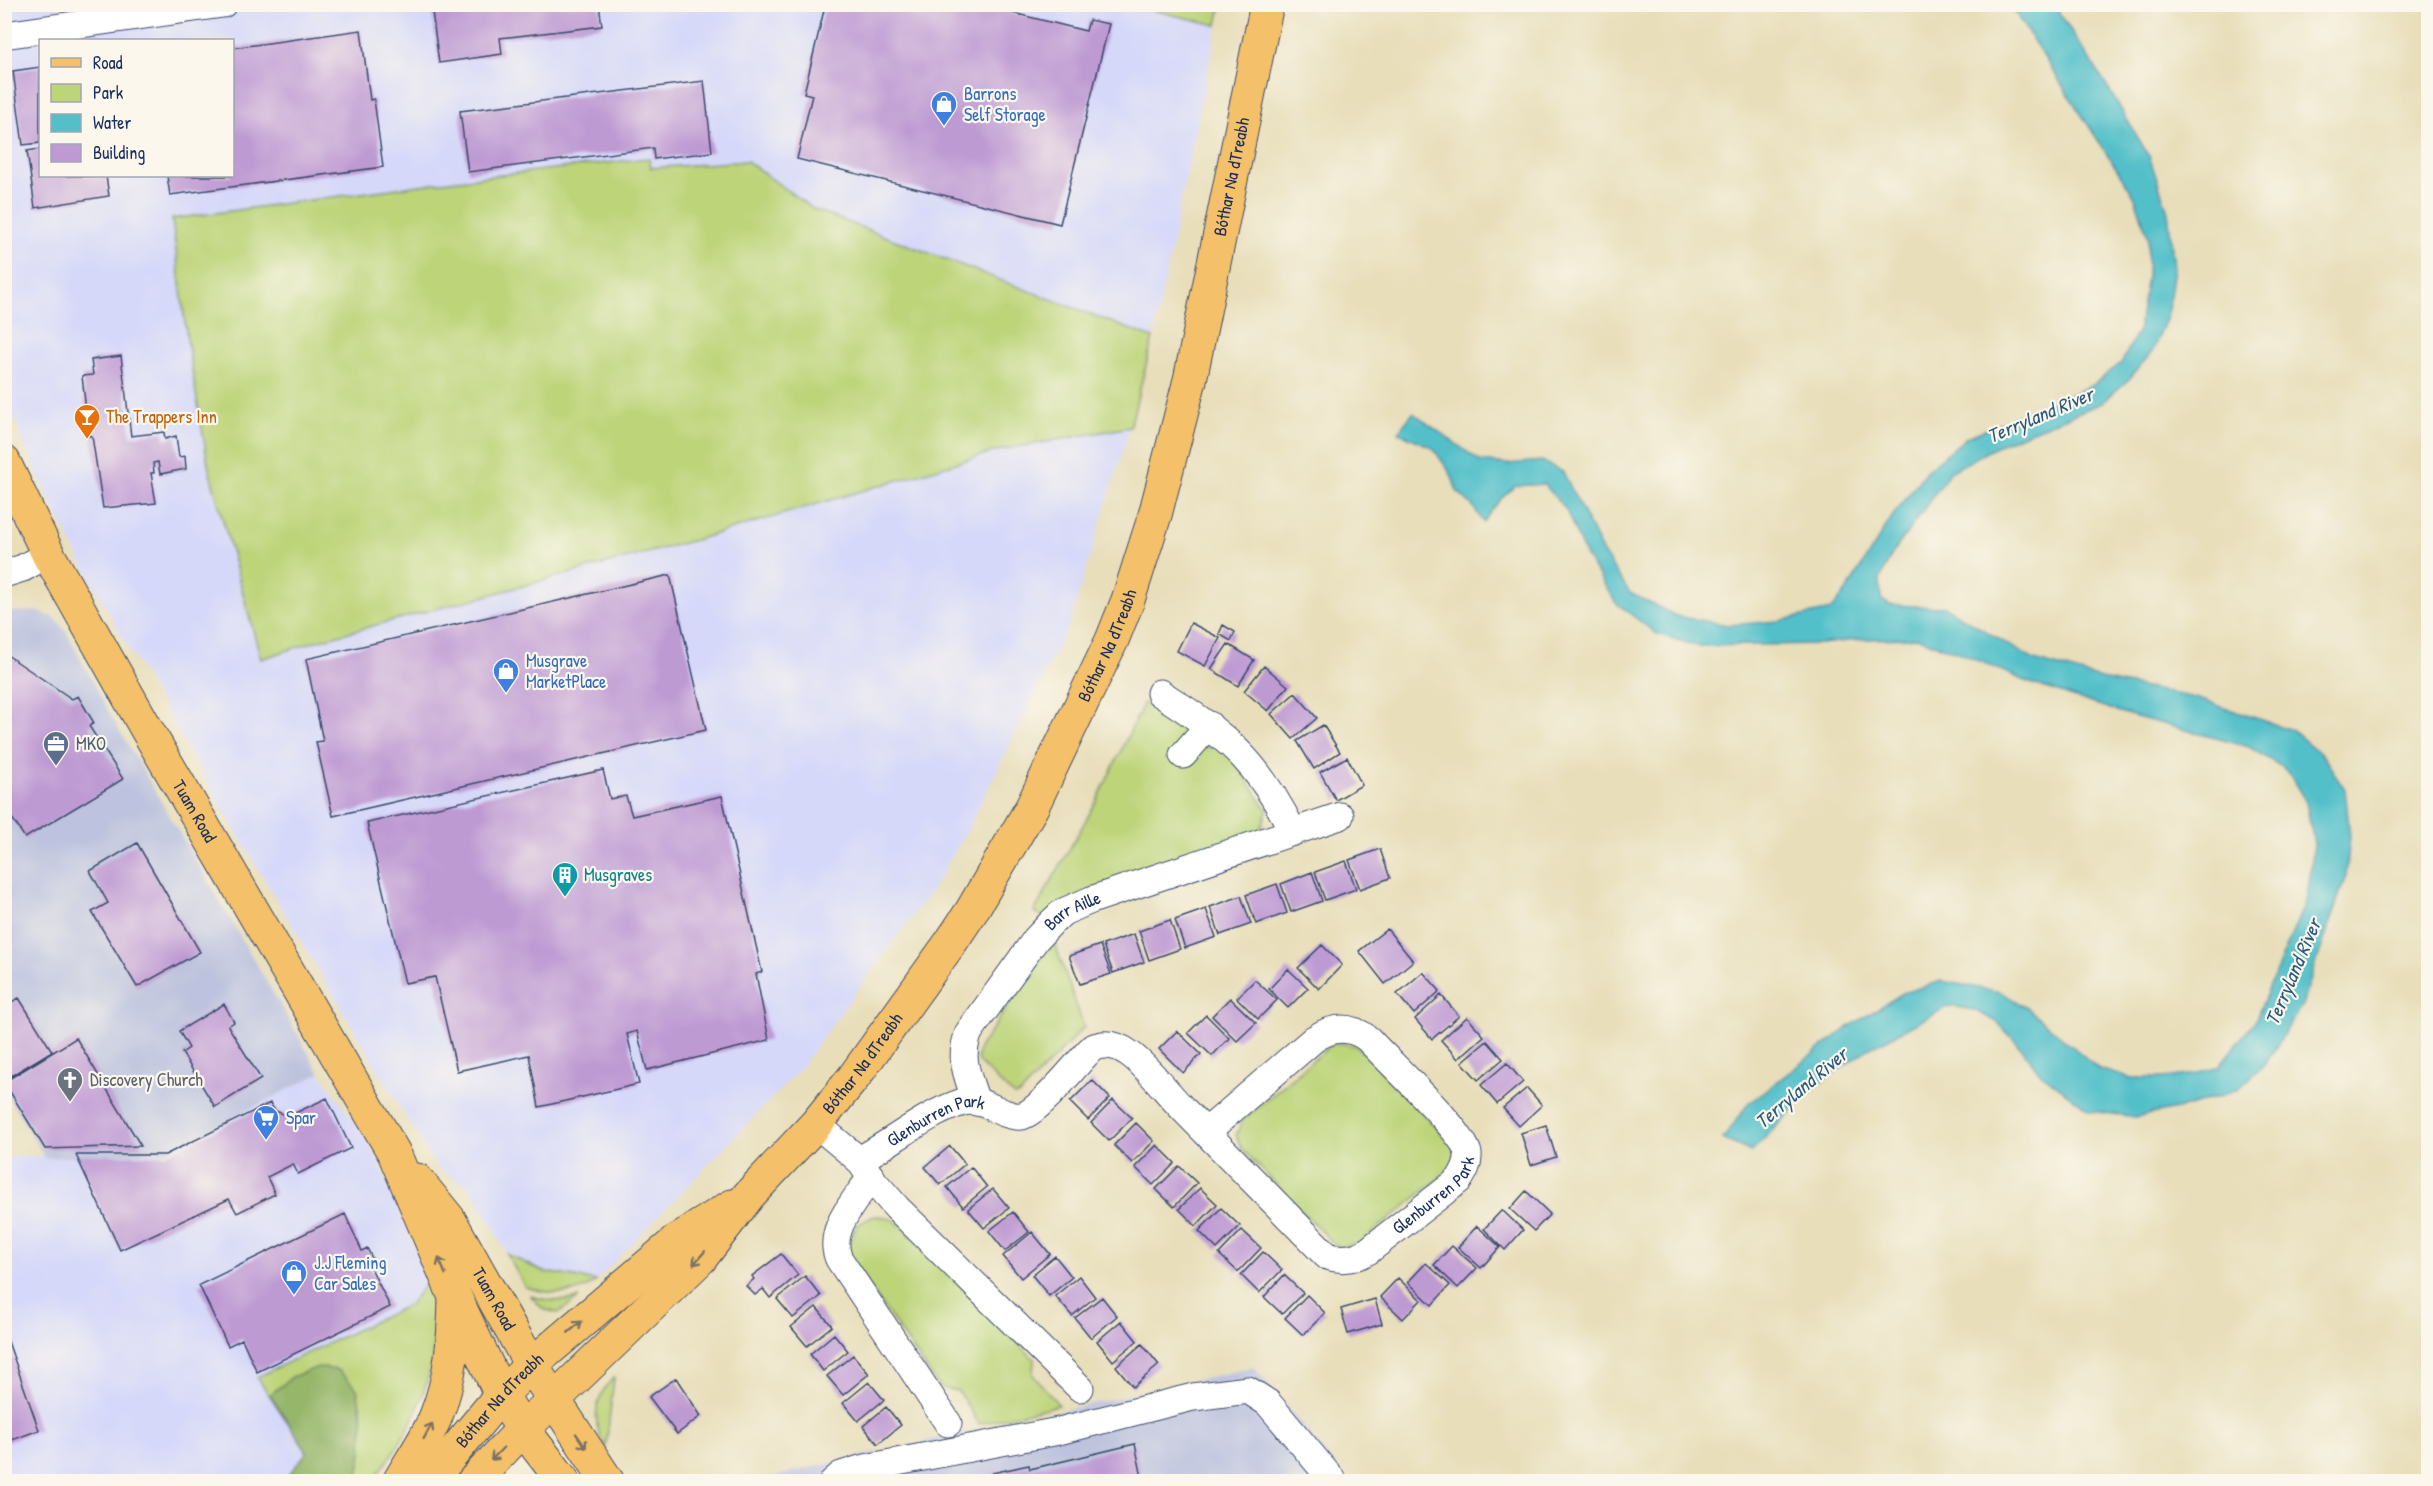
<svg xmlns="http://www.w3.org/2000/svg" width="2433" height="1486" font-family="'Patrick Hand',sans-serif">
<rect width="100%" height="100%" fill="#fbf7ec"/>
<filter id="ink" filterUnits="userSpaceOnUse"><feTurbulence type="fractalNoise" baseFrequency=".0167" numOctaves="2"/><feDisplacementMap in="SourceGraphic" scale="12" xChannelSelector="R" yChannelSelector="G"/><feConvolveMatrix kernelMatrix="1 2 1 2 8 2 1 2 1" color-interpolation-filters="sRGB"/></filter>
<filter id="wash" filterUnits="userSpaceOnUse"><feTurbulence type="fractalNoise" baseFrequency=".008" numOctaves="4" result="noise"/><feDisplacementMap in="SourceGraphic" scale="24" xChannelSelector="R" yChannelSelector="G"/><feGaussianBlur stdDeviation="1.35" result="paint"/><feColorMatrix in="noise" values="0 0 0 0 0 0 0 0 0 0 0 0 0 0 0 0 0 1.4 0 .05"/><feComposite in="paint" operator="in"/></filter>
<g filter="url(#wash)">
<rect width="100%" height="100%" fill="#e8deba"/>
<path fill="#d5d8f9" fill-rule="evenodd" d="M5 5H1221L1153 338 813 209 747 161 650 168 649 159 172 219 188 346 208 469 261 660 316 641 695 541 1000 450 1130 427 1070 622 969 827 936 884 797 1072 596 1281 541 1271 507 1254 471 1188 440 1170 433 1162 258 869 124 640 77 554 40 481 5 397ZM40 40H232V176H40Z
M320 1073 375 1152 428 1281 409 1305 258 1377 308 1452 284 1481H5L4 1157 166 1152Z"/>
<path fill="#bdc3de" d="M36 611 55 618 67 633 110 714 320 1073 166 1152 45 1158 5 1091V612Z
M1254 1367 1348 1481 748 1482 840 1461Z"/>
<path fill="#bdd479" stroke="#6c826c" stroke-width="1.5" d="M1130 5 1221 4V5L1217 25Z
M649 158 651 168 747 161 813 209 1153 338 1130 427 1000 450 695 540 316 641 261 659 209 469 188 346 172 219 450 181Z
M1144 703 1172 710 1186 726V734L1205 748 1216 746 1230 754 1267 810 1262 827 1255 834 1045 918 1034 912 1096 802Z
M1055 944 1084 1027 1020 1094 1014 1096 979 1063 977 1058 979 1048 1050 946Z
M1340 1043 1356 1046 1453 1145 1455 1152 1453 1167 1360 1243 1341 1247 1333 1243 1242 1149 1236 1135 1243 1120 1331 1045Z
M875 1216 886 1217 895 1221 1034 1359 1033 1375 1059 1405 979 1424 958 1391 939 1387 848 1256C850 1234 852 1224 875 1216Z
M507 1254 541 1271 596 1281C576 1298 549 1294 525 1287Z
M428 1281C431 1301 435 1321 434 1341 430 1394 406 1441 372 1481H330L308 1452 257 1377 409 1305Z
M531 1296C547 1301 562 1303 579 1298L558 1313 543 1309Z
M614 1378 606 1447C591 1425 594 1395 614 1378Z"/>
<path fill="#96b669" stroke="#587264" stroke-width="1.5" d="M318 1367 338 1370 357 1389 363 1420 362 1453 357 1481H284L307 1452 270 1395 292 1377Z"/>
<path fill="#53c0c9" stroke="#377894" stroke-width="1.5" d="M2010 5H2054L2104 81 2149 156 2168 212 2174 268 2167 317 2152 352 2129 379 2102 403 2005 442 1950 472 1892 554 1880 579 1881 599 1890 605 1945 607 2034 660 2101 679 2195 698 2292 730 2323 756 2345 789 2350 837 2346 875 2302 1005 2266 1063 2237 1090 2186 1107 2136 1117 2090 1111 2038 1071 2021 1047 1997 1022 1974 1010 1949 1006 1868 1049 1818 1084 1751 1152 1723 1139 1748 1104 1847 1028 1903 993 1941 981 2001 992 2030 1010 2099 1069 2130 1078H2163L2197 1074 2219 1066 2255 1021 2307 898 2314 844 2306 802 2287 770 2249 747 2129 715 2030 683 1966 655 1918 638 1865 639 1820 644 1697 646 1657 634 1616 603 1585 555 1566 510 1544 484 1515 486 1499 501 1483 522 1472 505 1457 491 1451 474 1433 448 1398 432 1413 413 1480 461 1507 464 1542 461 1563 472 1603 553 1630 593 1676 616 1728 625 1779 621 1831 610 1847 590 1892 517 1926 471 1967 437 2093 385 2122 362 2139 328 2147 276 2148 237 2135 197Z"/>
<g id="blocks">
<path fill="#be9ad3" d="M431 4H599L602 26 500 38 502 54 439 63Z
M833 4H977L1086 31 1089 20 1109 24 1060 224 797 159 812 95 804 93 825 6 832 8Z
M361 30 370 100 374 99 383 167 170 195 167 176H232V48Z
M40 67V143L23 145 13 71Z
M704 81 712 152 654 159 653 148 468 172 460 111Z
M40 149V176H106L109 196 35 208 27 151Z
M121 356 131 436 164 432 165 439 176 436 179 457 185 456 186 469 160 474 158 462 153 463 154 473H151L156 503 103 508 92 436H89L82 376 93 375 91 360Z
M670 575 706 730 333 816 316 742 323 741 306 659Z
M1191 623 1220 638 1205 666 1177 651Z
M1223 625 1235 632 1231 641 1219 634Z
M1228 644 1254 660 1238 686 1211 669Z
M7 655 72 699 78 696 94 723 89 726 123 779 25 838 4 806V657Z
M1264 666 1288 686 1268 711 1244 691Z
M1295 693 1317 718 1293 739 1271 714Z
M1323 725 1340 752 1314 769 1297 741Z
M1347 757 1362 785 1336 800 1320 772Z
M603 770 610 799 626 796 632 816 722 796 762 972 756 974 769 1040 647 1070 637 1031 627 1034 639 1084 539 1107 529 1055 457 1071 435 977 405 983 367 823Z
M137 843 200 952 137 987 92 912 108 903 90 871Z
M1380 849 1390 878 1360 889 1349 860Z
M1346 861 1356 889 1325 900 1315 872Z
M1312 872 1322 901 1291 912 1281 884Z
M1277 884 1287 913 1256 924 1246 895Z
M1241 896 1251 924 1220 935 1210 907Z
M1206 909 1216 937 1185 948 1175 920Z
M1170 920 1180 949 1149 960 1139 931Z
M1387 929 1413 961 1385 984 1359 951Z
M1134 934 1144 962 1113 973 1103 945Z
M1100 945 1111 974 1080 984 1069 956Z
M1322 945 1342 965 1319 989 1298 968Z
M1288 969 1308 988 1288 1008 1269 989Z
M1423 972 1440 991 1414 1014 1397 994Z
M1255 980 1277 1000 1258 1019 1237 998Z
M1441 995 1459 1016 1432 1039 1415 1019Z
M19 998 52 1051 6 1079 4 1006Z
M1230 998 1256 1023 1237 1041 1212 1016Z
M224 1004 234 1022 228 1026 261 1079 215 1107 182 1053 189 1048 179 1031Z
M1206 1015 1229 1038 1212 1056 1188 1033Z
M1467 1017 1484 1036 1458 1059 1441 1040Z
M1177 1031 1201 1054 1183 1073 1159 1049Z
M76 1038 141 1146 45 1149 4 1082Z
M1487 1041 1503 1059 1478 1080 1462 1062Z
M1507 1063 1523 1082 1497 1104 1481 1085Z
M1092 1080 1110 1098 1088 1120 1070 1102Z
M1527 1088 1542 1105 1519 1126 1503 1108Z
M327 1098 351 1148 298 1174 293 1164 267 1177 275 1194 237 1213 229 1199 120 1250 76 1155H165L270 1103 275 1111 289 1116Z
M1113 1100 1132 1118 1109 1141 1091 1123Z
M1136 1123 1154 1141 1132 1163 1114 1145Z
M1546 1125 1556 1157 1531 1165 1521 1133Z
M1157 1145 1175 1163 1153 1185 1135 1167Z
M950 1146 965 1164 940 1185 925 1167Z
M1179 1166 1197 1183 1174 1207 1156 1189Z
M971 1167 987 1187 963 1207 947 1187Z
M1200 1188 1217 1204 1196 1226 1179 1209Z
M993 1189 1009 1208 984 1228 968 1209Z
M1526 1191 1550 1214 1534 1231 1510 1209Z
M1221 1208 1240 1226 1217 1249 1199 1231Z
M1502 1210 1523 1230 1505 1250 1484 1229Z
M1013 1212 1029 1232 1005 1251 989 1231Z
M345 1214 362 1251 367 1248 376 1266 371 1268 390 1307 257 1372 242 1339 228 1346 199 1285Z
M1477 1226 1500 1247 1481 1268 1458 1247Z
M1242 1230 1261 1248 1238 1272 1219 1254Z
M1032 1232 1050 1254 1021 1278 1003 1256Z
M1452 1246 1477 1268 1458 1288 1434 1265Z
M1263 1252 1282 1270 1259 1293 1241 1275Z
M781 1254 798 1275 770 1298 763 1289 755 1295 746 1286 754 1279 752 1276Z
M1055 1256 1072 1277 1049 1296 1032 1275Z
M1426 1263 1450 1285 1432 1305 1408 1282Z
M1284 1275 1303 1293 1282 1314 1264 1297Z
M805 1276 821 1296 793 1318 777 1299Z
M1079 1276 1095 1297 1072 1316 1055 1296Z
M1398 1278 1421 1300 1403 1319 1380 1297Z
M1307 1295 1325 1313 1303 1335 1285 1318Z
M1102 1297 1117 1316 1091 1338 1075 1318Z
M1375 1299 1382 1324 1348 1334 1341 1309Z
M816 1307 832 1326 807 1346 791 1327Z
M1121 1321 1137 1341 1113 1361 1097 1341Z
M4 1330 39 1430 4 1443Z
M834 1334 848 1351 823 1371 810 1354Z
M1142 1344 1159 1365 1133 1387 1116 1366Z
M853 1355 869 1374 843 1395 827 1376Z
M676 1378 701 1416 677 1434 649 1397Z
M869 1382 884 1400 858 1421 843 1403Z
M886 1407 901 1425 878 1444 863 1426Z
M1135 1444 1143 1482H985L993 1479 992 1473 1029 1465 1030 1469Z"/>
</g>
</g>
<g filter="url(#ink)">
<use href="#blocks" fill-opacity="0" stroke="#3a496c" stroke-width="1.5"/>
<g fill="none" stroke-linecap="round" stroke-linejoin="round">
<g stroke="#3a496c" stroke-width="29">
<g id="minor">
<path d="M4 35 223 4"/>
<path d="M4 574 23 568 48 554"/>
<path d="M1160 693C1226 735 1258 761 1293 832"/>
<path d="M1183 755 1209 725"/>
<path id="s1" d="M976 1102C968 1075 958 1060 969 1032L1036 939 1052 922 1063 912 1091 900 1340 816"/>
<path d="M816 1124 859 1160 875 1183 897 1208 1080 1388"/>
<path id="s2" d="M859 1160C893 1142 924 1115 960 1103 976 1097 990 1107 1004 1113 1010 1115 1016 1117 1022 1116 1040 1111 1077 1063 1092 1048 1105 1042 1118 1045 1130 1054 1150 1069 1167 1093 1184 1110 1232 1159 1279 1207 1327 1256 1342 1261 1355 1259 1368 1251L1459 1180C1464 1172 1469 1164 1468 1154 1466 1133 1386 1059 1368 1039 1350 1025 1332 1027 1314 1039L1206 1132"/>
<path d="M871 1177C856 1200 826 1230 839 1259L948 1423"/>
<path d="M833 1482 841 1475 860 1469 1059 1431 1193 1397 1248 1390 1268 1403 1334 1482"/>
</g>
</g>
<g stroke="#3a496c" stroke-width="35">
<g id="major">
<path id="s3" d="M4 462 48 554 146 728 394 1153 455 1297 501 1395 523 1429 564 1482"/>
<path id="s4" d="M417 1180 449 1219 531 1365 608 1482"/>
<path d="M399 1482C411 1460 427 1439 436 1416 451 1379 454 1340 455 1300"/>
</g>
</g>
<g stroke="#3a496c" stroke-width="35">
<g id="highway">
<path id="s5" d="M429 1482 501 1395 531 1365 679 1239 732 1206"/>
<path id="s6" d="M473 1482 523 1429 700 1259 749 1195 816 1124 854 1077 951 942 971 912 1032 807 1112 640 1128 600 1155 515 1190 380 1267 4"/>
</g>
</g>
<use href="#minor" stroke="#fff" stroke-width="27"/>
<use href="#major" stroke="#f4c16a" stroke-width="33"/>
<use href="#highway" stroke="#f4c16a" stroke-width="33"/>
</g>
<defs><path id="oneway-shaft" d="M-6 0H5M1.5-3L5.5 0L1.5 3" fill="none" stroke-width="1.6" stroke-linecap="round" stroke-linejoin="round" transform="scale(1.5)"/></defs>
<g stroke="#7d7163">
<use href="#oneway-shaft" transform="translate(699 1258) rotate(131)"/>
<use href="#oneway-shaft" transform="translate(442 1266) rotate(-113)"/>
<use href="#oneway-shaft" transform="translate(575 1327) rotate(-40)"/>
<use href="#oneway-shaft" transform="translate(428 1431) rotate(-61)"/>
<use href="#oneway-shaft" transform="translate(581 1441) rotate(56)"/>
<use href="#oneway-shaft" transform="translate(497 1454) rotate(134)"/>
</g>
</g>
<defs>
<g id="shop-pin" transform="scale(1.35)"><path d="M0 17L-7.5 6A9.5 9.5 0 1 1 7.5 6Z" fill="#3f7fe0" stroke="#fbf7ec"/><path d="M-5-2.5h2.3a2.7 3.5 0 0 1 5.4 0H5L5.5 6h-11ZM-1.5-2.5h3a1.5 2.3 0 0 0-3 0Z" fill="#fff"/></g>
<g id="bar-pin" transform="scale(1.35)"><path d="M0 17L-7.5 6A9.5 9.5 0 1 1 7.5 6Z" fill="#e8710a" stroke="#fbf7ec"/><path d="M-6-5H6L.8 .8V4.5H3.5V6h-7V4.5H-.8V.8Z" fill="#fff"/></g>
<g id="office-pin" transform="scale(1.35)"><path d="M0 17L-7.5 6A9.5 9.5 0 1 1 7.5 6Z" fill="#5c6f8a" stroke="#fbf7ec"/><path d="M-6-3h4V-5.5h4V-3h4V5H-6ZM-1-4.5V-3h2v-1.5ZM-6 0V1H6V0Z" fill="#fff"/></g>
<g id="building-pin" transform="scale(1.35)"><path d="M0 17L-7.5 6A9.5 9.5 0 1 1 7.5 6Z" fill="#0f9aa8" stroke="#fbf7ec"/><path d="M-4-6H4V6H1V3H-1V6H-4ZM-2.5-4.3h1.7v1.8h-1.7ZM.8-4.3h1.7v1.8H.8ZM-2.5-1h1.7V.8h-1.7ZM.8-1h1.7V.8H.8Z" fill="#fff"/></g>
<g id="church-pin" transform="scale(1.35)"><path d="M0 17L-7.5 6A9.5 9.5 0 1 1 7.5 6Z" fill="#6b7280" stroke="#fbf7ec"/><path d="M-1.2-6h2.4v3.5h3.3v2.4h-3.3V6h-2.4V-.1h-3.3v-2.4h3.3Z" fill="#fff"/></g>
<g id="supermarket-pin" transform="scale(1.35)"><path d="M0 17L-7.5 6A9.5 9.5 0 1 1 7.5 6Z" fill="#3f7fe0" stroke="#fbf7ec"/><path d="M-6-5.5h2.5l.6 2H6L4.5 2H-2.5L-4.4-4H-6ZM-1.5 3.2a1.3 1.3 0 1 0 .1 0ZM3 3.2a1.3 1.3 0 1 0 .1 0Z" fill="#fff"/></g>
</defs>
<g fill-rule="evenodd">
<use href="#shop-pin" x="944" y="104"/>
<use href="#bar-pin" x="87" y="417"/>
<use href="#shop-pin" x="506" y="671"/>
<use href="#office-pin" x="56" y="744"/>
<use href="#building-pin" x="565" y="875"/>
<use href="#church-pin" x="70" y="1080"/>
<use href="#supermarket-pin" x="266" y="1118"/>
<use href="#shop-pin" x="294" y="1273"/>
</g>
<g text-anchor="middle" stroke-width="4.5" stroke-linejoin="round" paint-order="stroke">
<g font-size="18" fill="#366cbe" stroke="#fbf7ec" text-anchor="start">
<text x="964" y="100">Barrons<tspan x="964" dy="21">Self Storage</tspan></text>
<text x="526" y="667">Musgrave<tspan x="526" dy="21">MarketPlace</tspan></text>
<text x="286" y="1124">Spar</text>
<text x="314" y="1269">J.J Fleming<tspan x="314" dy="21">Car Sales</tspan></text>
</g>
<g font-size="18" fill="#1b2f5e" stroke="#fbf7ec">
<text dy="6" stroke="none"><textPath href="#s6" startOffset="1545">Bóthar Na dTreabh</textPath></text>
<text dy="6" stroke="none"><textPath href="#s6" startOffset="1059">Bóthar Na dTreabh</textPath></text>
<text dy="6" stroke="none"><textPath href="#s3" startOffset="398">Tuam Road</textPath></text>
<text dy="6" stroke="none"><textPath href="#s1" startOffset="234">Barr Aille</textPath></text>
<text dy="6" stroke="none"><textPath href="#s6" startOffset="573">Bóthar Na dTreabh</textPath></text>
<text dy="6" stroke="none"><textPath href="#s2" startOffset="88">Glenburren Park</textPath></text>
<text dy="6" stroke="none"><textPath href="#s2" startOffset="732">Glenburren Park</textPath></text>
<text dy="6" stroke="none"><textPath href="#s4" startOffset="142">Tuam Road</textPath></text>
<text dy="6" stroke="none"><textPath href="#s5" startOffset="108">Bóthar Na dTreabh</textPath></text>
</g>
<g font-size="18" fill="#c56008" stroke="#fbf7ec" text-anchor="start">
<text x="106" y="423">The Trappers Inn</text>
</g>
<g font-size="18" fill="#4e5e75" stroke="#fbf7ec" text-anchor="start">
<text x="76" y="750">MKO</text>
</g>
<g font-size="18" fill="#0d838f" stroke="#fbf7ec" text-anchor="start">
<text x="584" y="881">Musgraves</text>
</g>
<g font-size="18" fill="#5b616d" stroke="#fbf7ec" text-anchor="start">
<text x="90" y="1086">Discovery Church</text>
</g>
<g font-size="20" font-style="italic" fill="#2c5a7e" stroke="#fbf7ec">
<text transform="translate(2040 415) rotate(-23)" y="7">Terryland River</text>
<text transform="translate(2293 972) rotate(-67)" y="7">Terryland River</text>
<text transform="translate(1801 1088) rotate(-40)" y="7">Terryland River</text>
</g>
</g>
<rect width="2433" height="1486" fill="none" stroke="#fbf7ec" stroke-width="24"/>
<rect x="39" y="39" width="195" height="138" fill="#fbf7ec" stroke="#a1a7b3" stroke-width="1.5"/>
<rect x="51" y="58" width="30" height="9" fill="#f4c16a" stroke="#a1a7b3" stroke-width="1.5"/>
<text x="93" y="69" font-size="18" fill="#1b2f5e">Road</text>
<rect x="51" y="84" width="30" height="18" fill="#bdd479" stroke="#a1a7b3" stroke-width="1.5"/>
<text x="93" y="99" font-size="18" fill="#1b2f5e">Park</text>
<rect x="51" y="114" width="30" height="18" fill="#53c0c9" stroke="#a1a7b3" stroke-width="1.5"/>
<text x="93" y="129" font-size="18" fill="#1b2f5e">Water</text>
<rect x="51" y="144" width="30" height="18" fill="#be9ad3" stroke="#a1a7b3" stroke-width="1.5"/>
<text x="93" y="159" font-size="18" fill="#1b2f5e">Building</text>
</svg>
